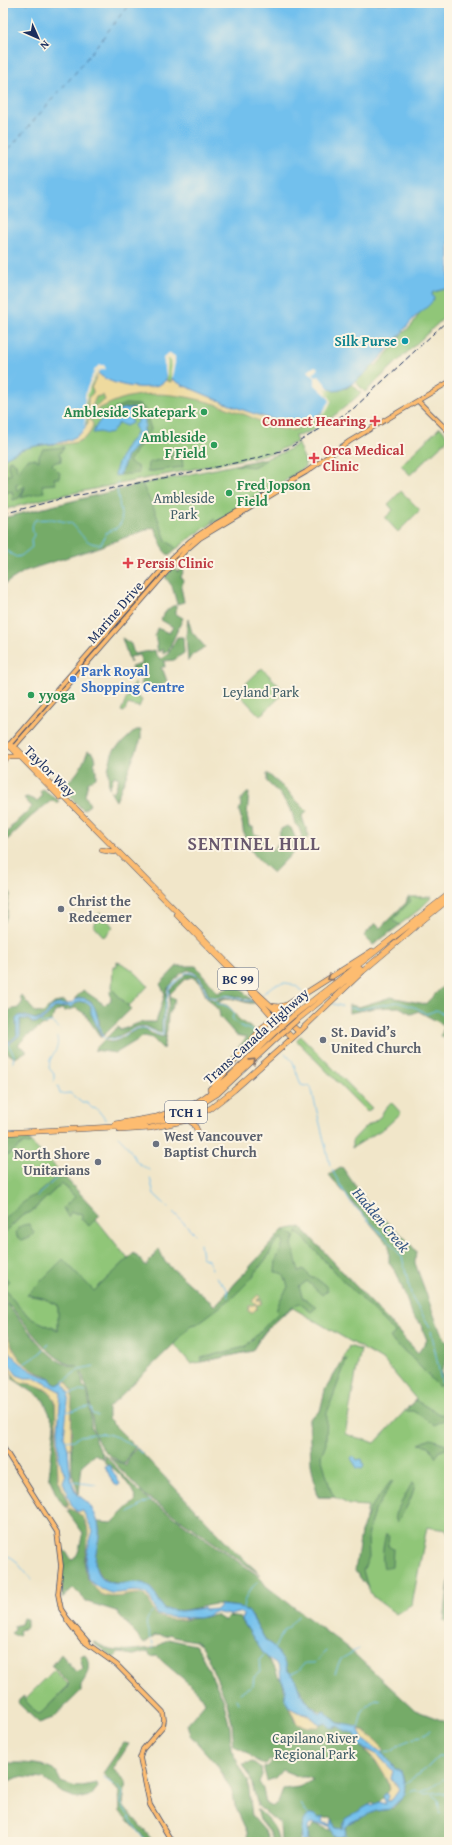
<svg xmlns="http://www.w3.org/2000/svg" width="452" height="1845" font-family="'Gentium Book Plus',serif">
<rect width="100%" height="100%" fill="#fcf5e5"/>
<filter id="ink" filterUnits="userSpaceOnUse"><feTurbulence type="fractalNoise" baseFrequency=".025" numOctaves="2"/><feDisplacementMap in="SourceGraphic" scale="8" xChannelSelector="R" yChannelSelector="G"/><feConvolveMatrix kernelMatrix="1 2 1 2 8 2 1 2 1" color-interpolation-filters="sRGB"/></filter>
<filter id="wash" filterUnits="userSpaceOnUse"><feTurbulence type="fractalNoise" baseFrequency=".012" numOctaves="4" result="noise"/><feDisplacementMap in="SourceGraphic" scale="16" xChannelSelector="R" yChannelSelector="G"/><feGaussianBlur stdDeviation="0.9" result="paint"/><feColorMatrix in="noise" values="0 0 0 0 0 0 0 0 0 0 0 0 0 0 0 0 0 1.4 0 .05"/><feComposite in="paint" operator="in"/></filter>
<g filter="url(#wash)">
<rect width="100%" height="100%" fill="#f1e6c9"/>
<path fill="#90c678" stroke="#567a6b" d="M449 288V313L365 392 355 381 372 365 376 366 389 351 399 337 412 325 433 292Z
M168 358 323 390 322 386 347 388 352 384 361 393C348 405 312 436 295 436L297 442 273 453 44 499 3 510V459L10 454 86 425 84 410 87 393 98 368Z
M440 427 449 438 410 475 401 465Z
M298 444 305 461V467L289 477 295 475 213 524V520L215 519 212 520 211 524 190 538 169 555 142 484 264 459 284 452Z
M401 491 420 510 398 532 385 518 393 510 388 504Z
M262 668 285 692 260 716 237 692Z
M134 683 136 684 132 693 142 700 139 707 128 704 124 712 121 711Z
M408 897H432L420 909 373 945 364 936 375 923 380 928 406 903Z
M100 912 104 916 102 919 105 922 102 919 105 917 113 927 104 937 94 926Z
M117 962C130 965 139 976 148 986L129 1006 112 989 113 966H117Z
M301 1036 372 1108 367 1112 296 1040Z
M391 1102 401 1113 386 1127 352 1148V1141L365 1127 375 1121 381 1116 384 1110Z
M27 1139 62 1173 3 1227V1142Z
M62 1183 75 1197 68 1217 70 1212 84 1214 89 1226 96 1219 128 1259 94 1291 27 1295 43 1298 58 1305 59 1330 35 1321 20 1310 3 1287 9 1282 3 1274V1234L23 1215 31 1212Z
M301 1227 418 1353 449 1381V1536L446 1530 427 1527 412 1604 396 1614 373 1597 357 1569 368 1506 350 1505 334 1497H318L309 1419 320 1411 349 1346 361 1350C354 1378 351 1406 345 1434L375 1443 416 1399 384 1361 293 1308C274 1319 263 1333 252 1351L191 1364 174 1344 191 1325 215 1306 283 1230Z
M54 1670 69 1685 39 1715 24 1700Z"/>
<path fill="#74ab68" stroke="#486d63" d="M125 404 140 405 144 408 151 429 148 438 136 450 129 462 138 467 139 473 120 475 127 456 144 437V416C133 400 114 411 101 419L100 418 104 413Z
M64 447 59 454 61 457V461L53 463 52 465 60 473 59 478H54L56 484 42 485 44 492 21 498 25 487 21 483 16 485 17 491 21 487 24 488 19 498 13 500 12 491 3 494 4 476 12 474 8 468V461L11 460 16 464 17 470 19 471C23 461 29 455 39 461V456L43 449Z
M173 451H181L183 467 147 472 148 463 173 456Z
M266 458V460L253 467 236 465Z
M142 484 155 511 166 540 177 549 169 556 164 551 154 527 96 548 25 571 3 585V518Z
M179 565 184 570 181 577 183 580 181 587 184 602 177 604 172 586 165 577 173 567 178 572 181 568Z
M176 605V614L183 618 168 651 163 654V649L158 652 155 635 157 628 169 633 173 627 161 620C164 613 168 607 176 605Z
M188 619 192 632 205 647 192 655 188 661 186 636Z
M177 637H183L184 653 174 660 164 661 165 667H162L161 669 163 670 167 681 161 687 140 684 145 676V671L142 669 133 672 131 667 142 664 140 655 130 657 131 662 130 663 122 638 131 644 134 654 155 650 156 655 161 659 168 654Z
M136 730H141V739L116 801 110 791 114 792 119 778 114 776 109 789 108 769 112 754 114 750Z
M88 751 94 754 96 760 94 764 96 770V778L88 783 85 795 90 805 83 810 62 789 61 784C76 781 82 765 88 751Z
M267 773 282 786 307 811 302 817 309 836 273 873C262 864 250 852 245 839 242 830 243 820 239 811L241 805 240 801 247 793H249L247 815 249 827H253L254 834 261 836 266 845 273 850 280 841 278 837 281 829 287 826 291 828 296 839 302 837 299 828 295 824 292 812 280 794 267 782Z
M43 789 59 801 56 803 52 800 32 816 3 844V833L5 835 11 828V826L16 822 32 807 24 798 27 797 37 801 42 796 40 791Z
M3 883 11 894C5 903 10 915 3 923Z
M408 897 411 901 392 920 400 925 373 945 364 936 375 923 380 928 406 903Z
M177 966H196L218 993 235 983 252 1000 230 995 216 998 208 995C205 985 200 972 188 970L181 973 167 989 166 1005 162 1022V1033C156 1033 148 1025 142 1026 129 1027 120 1040 106 1038L117 1027 121 1030 141 1022H156L165 994 160 984Z
M186 974C202 972 200 988 207 996 209 998 213 999 215 1001 226 994 237 1000 249 1002L253 1001 255 1003C244 1005 230 993 220 1001L219 1004C232 1003 233 1015 241 1021 246 1025 252 1028 258 1032L218 1077 216 1075 247 1037 236 1035 220 1017 219 1011 206 996 200 983 192 977 185 979 170 994V996L175 1000 168 1015 167 1029 163 1049 152 1038 144 1036 116 1053 94 1050 104 1040C117 1048 130 1029 142 1028 147 1028 149 1033 153 1034 156 1035 161 1037 164 1037L165 1018 170 999 169 990Z
M449 980V1042L441 1036 444 1027 442 1024 418 1011 412 1014 399 1007 374 1008 349 1013V1005L359 1007 391 997 425 1004Z
M112 989 131 1009 103 1036 100 1030 99 1019 91 1001 79 998 74 999 83 990 105 1005 111 1000 110 991Z
M21 995 35 1012 43 1013 54 1003 64 1001 68 1004C63 1006 58 1003 53 1006 49 1008 49 1013 45 1016 36 1023 29 1016 20 1015 15 1026 20 1030 16 1038L3 1043V1035H8L6 1011 18 1008 22 1003 20 996Z
M79 1001 88 1003 91 1006C93 1016 98 1029 101 1038L85 1014 76 1008 65 1011 61 1009 54 1013 52 1020 27 1036 18 1045 27 1051 15 1058 3 1050V1046L8 1045 20 1035V1019H28L31 1023C43 1023 47 1016 54 1008L73 1006Z
M26 1136 31 1142 29 1144 24 1143 9 1155 3 1156V1138Z
M342 1167 371 1208 405 1238 416 1251 415 1263 438 1326 449 1346V1353L441 1373 442 1383 439 1387 410 1356 394 1343 390 1337 395 1333 359 1296 338 1276 304 1238 296 1232 301 1227 418 1353 427 1340 420 1323 413 1317 397 1274 389 1263V1245L329 1175Z
M61 1173 100 1215 89 1226 81 1219 83 1214 71 1212 68 1217 63 1208 75 1197 62 1183 31 1212 23 1215 3 1234V1219L29 1198 36 1195Z
M29 1224 34 1233 29 1238 21 1240 17 1237 16 1231 23 1225Z
M283 1230 295 1236 292 1244 299 1271 303 1269 311 1277H314L325 1285 328 1290 322 1295 307 1281 299 1287 303 1298 317 1307 311 1312 299 1303 281 1315 264 1332 252 1351 201 1362V1358L245 1347 278 1313 276 1311 280 1300 288 1287C286 1279 284 1272 275 1272L276 1260 284 1242 281 1238 274 1244 269 1255 250 1280 233 1297 197 1324 191 1325 174 1344 108 1408V1419L136 1447 129 1454 125 1464C120 1463 116 1459 111 1456 86 1441 96 1407 85 1383 83 1379 84 1375 81 1372L83 1384 82 1385 87 1389 91 1414V1427L95 1435V1441L102 1454 103 1459 95 1454 82 1465 79 1494 72 1474 71 1407 72 1391 67 1382 64 1381 57 1385 53 1383 51 1378 28 1368 22 1363 13 1349 3 1325V1301C25 1320 46 1366 78 1367 74 1365 70 1365 66 1363 39 1349 25 1319 3 1299V1274L9 1282 4 1287C23 1314 28 1318 58 1330V1305L43 1298 27 1295 63 1259 94 1291 134 1253 146 1266 159 1249 165 1262 215 1306Z
M3 1359 20 1382C35 1385 46 1386 55 1400L58 1479 69 1506 65 1507 55 1492 49 1476 55 1426 43 1399 13 1379 12 1373 3 1364Z
M347 1359 327 1413 326 1443 321 1456 331 1491 335 1497H318L311 1464 309 1419 320 1411 325 1390 343 1360Z
M415 1400 439 1414 446 1415 447 1418 435 1425 413 1411H405Z
M431 1439 446 1444 448 1448 438 1452 436 1457 429 1446 419 1444Z
M137 1448 235 1551 261 1575 146 1496 109 1457 126 1466 130 1454Z
M104 1454 131 1484 149 1500 259 1576 266 1586 349 1649 415 1710 449 1723V1842H309L308 1832 315 1824 332 1831 340 1837 345 1835C346 1815 359 1825 365 1814L376 1811 392 1809 404 1796 405 1783 401 1772C392 1769 390 1760 383 1753L384 1749 364 1731 357 1727 346 1726 342 1723H338L324 1711 321 1713C306 1703 298 1687 290 1672L287 1670 273 1646 266 1641 252 1616 240 1607 215 1604 181 1611 164 1609 140 1583C122 1585 93 1586 94 1559 95 1546 100 1535 98 1522L112 1523 136 1500C133 1487 117 1469 105 1463Z
M391 1481H393L374 1512 371 1522 368 1537 369 1558 363 1570 368 1588 355 1571 361 1532 371 1507Z
M412 1483 415 1484C412 1499 406 1509 397 1522L396 1521 395 1514Z
M72 1509 83 1517 90 1533 84 1561 88 1580 130 1594H142L151 1601 152 1607 184 1620 216 1615 225 1621 228 1616 240 1618 276 1671 278 1677C287 1683 282 1692 286 1700 289 1708 292 1714 295 1722L309 1727 318 1726 326 1723 334 1728 339 1726 344 1730 355 1734C357 1737 357 1742 360 1745 372 1758 388 1772 390 1791L376 1805 372 1803 369 1805 346 1819 342 1829 335 1828 332 1818H306L299 1842H281L280 1824 258 1806 249 1774 243 1764 253 1762 261 1768 262 1775 259 1782 263 1789 266 1804 272 1807 278 1802 283 1789 299 1787 313 1780 306 1777H300L282 1770 275 1778 267 1781 263 1766 267 1767 273 1761 271 1760 265 1764C255 1762 253 1757 246 1752 242 1749 238 1748 234 1746L232 1723 227 1703 203 1647 195 1641 174 1637 170 1634 166 1636 155 1635 144 1644 116 1611 87 1602 73 1588 62 1598 63 1562 62 1549 67 1553 70 1559 73 1560C81 1552 80 1541 83 1533L67 1511Z
M386 1534 389 1535 388 1546 393 1549 392 1566 388 1568H384C381 1556 383 1546 386 1534Z
M449 1579V1625L444 1621Z
M23 1618 27 1619V1627L23 1630 22 1629 19 1631 20 1634C17 1637 14 1635 11 1633L15 1630 14 1626 21 1624Z
M168 1639 195 1645 198 1648 223 1699 230 1728 231 1750 248 1781 252 1816 265 1831 270 1842H248L247 1832 235 1806 233 1793 217 1765 190 1735 187 1724 205 1703C200 1689 169 1669 157 1656L151 1657 148 1651 134 1655 119 1653 114 1658 93 1643 94 1642 110 1650 119 1651 155 1648Z
M61 1654 76 1672 83 1669 80 1656 85 1654C92 1665 87 1677 81 1685V1691L53 1718 39 1723 18 1703 19 1700 24 1696V1699L38 1714 41 1713 69 1686V1683L52 1666Z
M124 1743 129 1744 113 1769 126 1781 123 1805 154 1842H148L120 1812 119 1792 103 1773Z
M3 1763C18 1763 39 1762 53 1769 57 1772 59 1778 61 1782L76 1787 97 1783 98 1787 91 1796 78 1799 61 1792 44 1779 19 1777 10 1781 3 1797Z
M257 1809C267 1818 278 1827 278 1842H273L268 1830 260 1820Z"/>
<path fill="#eeda9e" stroke="#84847e" fill-rule="evenodd" d="M164 364 167 381 171 382 172 375 330 403 318 418 297 425 298 429C280 434 263 422 246 415 206 399 153 384 111 403 104 407 92 410 89 418L93 424C89 449 58 443 40 445 28 447 15 450 3 452L84 404 85 425 88 424V398L93 393V390L91 388 99 371ZM103 395 105 400 91 409 96 397Z
M258 1295 261 1297 257 1300H262L261 1304 256 1305 257 1308 253 1312H249L248 1311 249 1306 256 1304 252 1301Z
M3 1325C16 1356 17 1362 47 1378L45 1382 54 1388 64 1381 67 1382 72 1391 71 1448 68 1449C69 1460 70 1482 76 1491 79 1497 85 1500 88 1504 93 1510 97 1519 99 1527 101 1545 86 1564 104 1579 117 1590 137 1577 148 1586 155 1591 159 1601 164 1609L176 1611 187 1610 193 1617C183 1620 162 1623 154 1612 149 1604 152 1601 142 1594 130 1593 118 1599 106 1596 101 1595 97 1591 94 1587 68 1560 112 1522 65 1507L69 1505 58 1479 55 1400C47 1386 35 1385 20 1382 0 1364 3 1349 3 1325Z
M289 1707C300 1715 309 1713 320 1725L323 1723 319 1727H309L297 1724Z
M358 1729C368 1732 377 1742 384 1749L383 1753C373 1750 360 1739 358 1729Z
M364 1748 378 1755 393 1771 391 1779 399 1790 391 1801H387L386 1793 390 1789 388 1781 374 1758Z"/>
<path fill="#72c0ed" stroke="#4678a6" d="M3 3H449V288L433 292 432 294 434 299C429 307 421 311 414 318 398 336 359 390 334 391L324 385 322 387 331 402C323 413 313 420 298 422 270 425 210 396 182 385L172 379 171 360 169 358 167 359 166 380C154 394 109 386 98 373L100 367C90 375 84 397 84 410 85 418 89 427 81 433 67 445 48 443 31 447 21 449 12 454 3 459Z
M129 408 139 409 145 418V427L143 429 144 437 127 456 120 475 115 476C115 466 123 453 128 444 130 441 134 438 136 434 137 431 136 428 134 425L138 422V417L131 418 132 423 126 426 119 423C111 431 114 437 100 432L93 433C98 417 113 410 129 408Z
M82 998C100 1000 96 1025 103 1036L102 1037 91 1013V1006L88 1003 79 1001 71 1007 67 1006 54 1008C48 1015 44 1022 33 1023L28 1019H20V1035L10 1043 3 1046V1043L11 1041 17 1035 16 1019 19 1016C26 1014 33 1021 40 1019 48 1016 48 1009 53 1006 58 1003 64 1005 68 1004 74 1003 76 998 82 998Z
M3 1325C7 1335 5 1338 7 1346 12 1360 36 1377 51 1378L53 1383 57 1385 63 1382 69 1393 64 1436 68 1449C69 1460 70 1481 75 1491 79 1497 84 1499 88 1503 93 1509 98 1520 99 1528 101 1546 86 1566 104 1580 118 1589 138 1577 148 1586 155 1592 159 1601 164 1609L181 1611 204 1608 205 1610 217 1609 220 1605 240 1607 249 1612 266 1641 273 1646 286 1665 287 1670 294 1677 301 1694 319 1714 324 1711 338 1723 357 1727 364 1740 385 1755 395 1769 401 1772 405 1786 404 1796 390 1809 376 1811 351 1822 346 1827 345 1835 340 1837 333 1836 330 1826 312 1823 308 1827V1840L306 1842H300L302 1840C301 1831 302 1815 313 1814L318 1818H323L322 1822 331 1825 332 1820H333L335 1828 343 1829 345 1819 369 1805 373 1806 379 1802 386 1804 383 1796 386 1793 388 1796 387 1801H391L399 1790 396 1783 391 1779 393 1771 378 1755 359 1745 355 1734 344 1730 339 1726 331 1728 326 1723 320 1725 309 1715 298 1712 289 1707 285 1699V1687L281 1679 280 1669 277 1664 269 1659 263 1653 242 1620 243 1615 241 1612 230 1615 214 1612 207 1616 199 1618 168 1617 158 1615C153 1608 153 1599 146 1594 137 1588 122 1594 112 1593 109 1593 104 1590 101 1589 77 1578 87 1550 93 1531L83 1511H76C68 1501 68 1493 63 1482L66 1474 62 1468 59 1457 58 1430 61 1392 36 1378H25L17 1375 3 1356Z
M353 1456 357 1460 362 1459 364 1466 362 1469 357 1468 351 1458Z
M109 1465 120 1484 117 1486 112 1481 105 1466Z"/>
<path fill="#f1e6c9" d="M169 353 175 356V363L171 381 170 360 168 359 167 381 163 358Z
M99 365H104L106 369 99 371 92 385 98 369 90 387 85 404 86 420 85 425 84 426 85 419 83 410 86 390 95 369Z
M315 366 318 368 313 374 316 377 319 376 332 392 325 388 331 395 326 392 331 399V402L326 412 319 417 330 401 327 396 315 385V378L308 371Z"/>
<g fill="none" stroke-linecap="round" stroke-linejoin="round">
<path stroke="#72c0ed" stroke-width="1" d="M117 486 118 483
M3 549 16 557 21 556 32 547 31 540 34 535C32 529 31 526 35 520L52 519 71 523C80 531 85 546 101 544L106 533 118 527 122 521 117 489
M263 994C274 982 289 978 302 991
M214 999 218 1004C224 1004 231 1007 234 1013L232 1018C238 1027 245 1027 254 1032
M333 1004 342 1006
M349 1008 361 1009 397 1002 417 1008 426 1014 437 1010 449 1017
M41 1022 43 1023 52 1022 60 1029
M102 1036C116 1049 128 1027 143 1028 150 1028 156 1035 163 1035V1019L169 988 185 973C199 970 203 985 207 995 216 1001 221 994 230 996 238 997 245 1002 253 1000
M8 1044 14 1055 13 1063
M285 1053 293 1062 301 1085 311 1087 330 1165
M54 1081V1074L49 1068C50 1065 49 1060 51 1058 56 1050 59 1047 57 1037
M58 1086 60 1094 70 1093 82 1103H87L92 1108 97 1109 106 1120
M118 1136 126 1144 137 1162 149 1170
M332 1170 350 1202 387 1239 402 1257 412 1298 430 1327
M150 1178 154 1194 168 1207
M37 1196 61 1174
M173 1212 195 1234
M200 1244 202 1257 208 1260 212 1269
M216 1277 227 1289 228 1297
M431 1331 443 1390
M46 1347 49 1344
M21 1366 40 1353 44 1349
M63 1382 79 1369 94 1366
M69 1394 80 1391 86 1392
M91 1408 93 1414 98 1416
M66 1412 89 1407
M96 1434C110 1431 124 1441 135 1447
M64 1441 74 1440 80 1436 94 1434
M137 1449 142 1454
M73 1482 97 1485
M148 1501H150
M129 1513 147 1502
M3 1552 15 1560 31 1579
M243 1609C243 1598 250 1590 257 1582
M290 1625 298 1616
M150 1639C147 1625 142 1621 155 1610
M152 1641 153 1644
M153 1647V1648
M274 1648 284 1630 290 1626
M335 1673 341 1659 358 1649
M291 1674 298 1671 305 1663H315L326 1651
M240 1693 253 1686 254 1677 260 1672 259 1660 265 1654
M236 1699 238 1703
M358 1729 362 1712 367 1706 376 1699 381 1700
M416 1737 422 1736 430 1730
M379 1752 393 1751 400 1744 415 1738
M427 1768 438 1757 448 1755
M104 1777C109 1785 119 1784 123 1793L121 1803 138 1832 147 1842
M404 1784 426 1769
M420 1792 429 1789 444 1779
M433 1794 438 1800 439 1809
M445 1794 449 1790
M403 1795 415 1790C418 1791 421 1794 424 1794 432 1793 444 1790 449 1798
M301 1804 308 1815
M439 1811 440 1814
M345 1835 348 1842"/>
<path stroke="#315382" stroke-width="1" stroke-dasharray="5 4" stroke-linecap="butt" d="M3 156 76 72 130 3"/>
</g>
</g>
<g filter="url(#ink)">
<g fill="none" stroke-linecap="round" stroke-linejoin="round">
<g stroke="#3b4a6e" stroke-width="5.5">
<path id="major" d="M418 401 449 432
M9 745 172 558 190 541 212 526 306 472 350 441 449 382
M14 747 185 551 200 538 278 491
M3 1447 57 1532 61 1566 58 1594 61 1609 67 1618 88 1642
M67 1618V1620L82 1640 117 1665 163 1712 164 1720 163 1726 143 1749 140 1758 150 1805 172 1842"/>
</g>
<g stroke="#3b4a6e" stroke-width="6">
<path id="highway" d="M9 745 17 749 257 993 299 1032
M11 747 60 797
M3 751 9 745
M3 762 9 757H20
M102 850 114 852
M177 915 246 986 292 1038
M412 929 449 899
M272 1006 279 1007 287 1005 372 951
M293 1016 449 894
M297 1020 360 969
M210 1089C227 1074 261 1023 276 1017
M174 1114C215 1098 244 1061 276 1031
M179 1122 211 1108 234 1090 299 1032 363 971 415 927
M115 1124 156 1117 176 1110
M120 1130 150 1128 188 1120 194 1124 198 1132
M3 1133 132 1126 172 1118 193 1109 217 1094 280 1035"/>
</g>
<use href="#major" stroke="#fdbc70" stroke-width="4"/>
<use href="#highway" stroke="#fdbc70" stroke-width="5"/>
<path stroke="#1b2f5e" stroke-width="1" stroke-dasharray="6 3" stroke-linecap="butt" d="M3 514 56 500 254 459 287 449 353 409 449 319"/>
<g stroke="#3b4a6e" stroke-width="6" stroke-linecap="butt">
<path id="highway-bridge" d="M276 1031 293 1016
M280 1035 297 1020"/>
</g>
<use href="#highway-bridge" stroke="#fdbc70" stroke-width="5"/>
</g>
<defs><path id="oneway-chevron" d="M-2-3.5L2.5 0L-2 3.5" fill="none" stroke-width="1.6" stroke-linecap="round" stroke-linejoin="round"/></defs>
<g stroke="#816e66">
<use href="#oneway-chevron" transform="translate(330 978) rotate(148)"/>
<use href="#oneway-chevron" transform="translate(253 1061) rotate(-44)"/>
</g>
</g>
<circle fill="#0f9aa8" stroke="#fcf5e5" stroke-width="1.5" cx="405" cy="341" r="4"/>
<g fill="#2e9e5b" stroke="#fcf5e5" stroke-width="1.5">
<circle cx="204" cy="412" r="4"/>
<circle cx="214" cy="445" r="4"/>
<circle cx="229" cy="493" r="4"/>
<circle cx="31" cy="695" r="4"/>
</g>
<g fill="#e0444e" stroke="#fcf5e5" stroke-width="1.5">
<path d="M373 415h4v4h4v4h-4v4h-4v-4h-4v-4h4z"/>
<path d="M312 452h4v4h4v4h-4v4h-4v-4h-4v-4h4z"/>
<path d="M126 557h4v4h4v4h-4v4h-4v-4h-4v-4h4z"/>
</g>
<circle fill="#3f7fe0" stroke="#fcf5e5" stroke-width="1.5" cx="73" cy="679" r="4"/>
<g fill="#6b7280" stroke="#fcf5e5" stroke-width="1.5">
<circle cx="61" cy="909" r="4"/>
<circle cx="323" cy="1040" r="4"/>
<circle cx="156" cy="1144" r="4"/>
<circle cx="98" cy="1162" r="4"/>
</g>
<g text-anchor="middle" stroke-width="4" stroke-linejoin="round" paint-order="stroke">
<g fill="#fcf5e5" stroke="#5e6a86" stroke-width="1">
<rect x="218" y="968" width="40" height="22" rx="3"/>
<rect x="165" y="1101" width="42" height="22" rx="3"/>
</g>
<g font-size="13" font-weight="bold" fill="#1b2f5e">
<text x="238" y="984">BC 99</text>
<text x="186" y="1117">TCH 1</text>
</g>
<g font-size="14" font-weight="bold" fill="#0d838f" stroke="#fcf5e5" text-anchor="end">
<text x="397" y="346">Silk Purse</text>
</g>
<g font-size="14" font-weight="bold" fill="#27864d" stroke="#fcf5e5" text-anchor="end">
<text x="196" y="417">Ambleside Skatepark</text>
<text x="206" y="442">Ambleside<tspan x="206" dy="16">F Field</tspan></text>
<text x="237" y="490" text-anchor="start">Fred Jopson<tspan x="237" dy="16">Field</tspan></text>
<text x="39" y="700" text-anchor="start">yyoga</text>
</g>
<g font-size="14" font-weight="bold" fill="#be3a42" stroke="#fcf5e5" text-anchor="start">
<text x="366" y="426" text-anchor="end">Connect Hearing</text>
<text x="323" y="455">Orca Medical<tspan x="323" dy="16">Clinic</tspan></text>
<text x="137" y="568">Persis Clinic</text>
</g>
<g font-size="14" fill="#3e5c66" stroke="#fcf5e5">
<text x="184" y="503">Ambleside<tspan x="184" dy="16">Park</tspan></text>
<text x="261" y="697">Leyland Park</text>
<text x="315" y="1743">Capilano River<tspan x="315" dy="16">Regional Park</tspan></text>
</g>
<g font-size="14" fill="#1b2f5e" stroke="#fcf5e5">
<text transform="translate(115 612) rotate(-49)" y="5">Marine Drive</text>
<text transform="translate(50 771) rotate(45)" y="5">Taylor Way</text>
<text transform="translate(256 1036) rotate(-42)" y="5">Trans-Canada Highway</text>
</g>
<g font-size="14" font-weight="bold" fill="#366cbe" stroke="#fcf5e5" text-anchor="start">
<text x="81" y="676">Park Royal<tspan x="81" dy="16">Shopping Centre</tspan></text>
</g>
<g font-size="14" font-weight="bold" fill="#5b616d" stroke="#fcf5e5" text-anchor="start">
<text x="69" y="906">Christ the<tspan x="69" dy="16">Redeemer</tspan></text>
<text x="331" y="1037">St. David’s<tspan x="331" dy="16">United Church</tspan></text>
<text x="164" y="1141">West Vancouver<tspan x="164" dy="16">Baptist Church</tspan></text>
<text x="90" y="1159" text-anchor="end">North Shore<tspan x="90" dy="16">Unitarians</tspan></text>
</g>
<g font-size="15" font-style="italic" fill="#315382" stroke="#fcf5e5">
<text transform="translate(381 1220) rotate(50)" y="5">Hadden Creek</text>
</g>
<g font-size="18" font-weight="bold" letter-spacing="1" fill="#68586d" stroke="#fcf5e5">
<text x="254" y="850">SENTINEL HILL</text>
</g>
</g>
<rect width="452" height="1845" fill="none" stroke="#fcf5e5" stroke-width="16"/>
<g transform="translate(38 38) rotate(135)" stroke="#fcf5e5" stroke-width="3" paint-order="stroke">
<path d="M0-3L7 15L0 10L-7 15Z" fill="#1b2f5e"/>
<text y="-6" font-size="11" font-weight="bold" text-anchor="middle" fill="#1b2f5e">N</text>
</g>
</svg>
